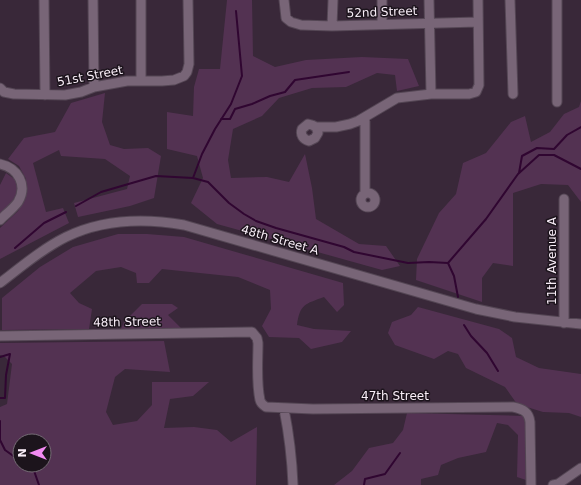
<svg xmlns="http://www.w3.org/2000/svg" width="581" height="485" font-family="'DejaVu Sans',sans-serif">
<rect width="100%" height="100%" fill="#392839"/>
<path fill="#533252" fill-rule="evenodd" d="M227 0H252L253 56 275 67 306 60 362 57 408 59 419 86 397 91 395 75 377 73 346 87 312 88 279 98 262 116 233 129 228 160 231 178 267 177 289 182 305 154 312 188 316 219 359 244 386 246 400 266 382 270 217 224 191 203 203 178 197 156 167 149V112L193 116 194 87 199 69H220Z
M105 93 102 122 110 145 124 149 148 148 161 156 154 198 130 206 78 217 74 203 127 189 130 176 105 159 61 156 59 150 33 163 46 212 63 208 69 223 0 259V228L18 211 26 197V179L19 166 8 159 24 138 55 132 71 103Z
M581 101V202L568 185 541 184 513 193V266L493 263 482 278V302L416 280 417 259 439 213 456 194 463 163 486 153 511 122 525 116 531 142 550 132 564 114 579 107Z
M6 173 17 181 18 192 11 203 0 214V185Z
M118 234H147L184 237 343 283 344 305 337 312 324 297C305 304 300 304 297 325L314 329 351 331 342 342 311 349 299 338 269 337 262 326 271 309 270 290 238 277 162 269 149 283H137L136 273 121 267 96 271 70 293 79 303 92 309 89 329 2 330V298L40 267 73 247Z
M142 304H172L178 308 168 315 182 329 120 331 124 322Z
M418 307 499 329 512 338 516 357 539 368 581 374V417L569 413 543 412 517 404 505 387 466 368 458 354 448 351 434 359 395 345 388 333 392 322 411 315Z
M164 341 170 372 125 369 115 377 106 412 113 425 137 421 152 405V382H209L193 396 170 399 164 428 194 427 217 430 231 442 257 427 256 485H0V407L7 404 12 364 4 356 0 355V343ZM20 441H44V465H20Z
M407 413 525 416 526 480 517 477 518 435 508 425 497 423 486 452 458 458 441 465 438 475 421 479V485H334L352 471 369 448 393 443 403 430Z"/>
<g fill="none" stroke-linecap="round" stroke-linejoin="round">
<path stroke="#300631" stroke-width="2" d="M221 119H230L235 109 252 104 270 96 285 92 295 80 349 72
M519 173 522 156 537 148 554 149 567 135 581 127
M193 178 202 154 215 129 231 104 242 76 236 11
M76 206 101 192 156 176 193 178 208 182 229 203 244 214 256 221 276 228 344 247 354 252 408 263 429 262 448 263 486 219 518 174 539 155H554L581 169
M15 248 44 223 66 212
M448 263 454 276 458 297
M464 325 471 336 487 353 498 371
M0 357 10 354 6 375 5 398H0
M0 421V440L5 450 19 460H20
M32 465 39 485
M364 485 365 479 385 474 400 453"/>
<g stroke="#544654" stroke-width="11">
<path id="minor" d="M44 0 45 95
M93 0 94 87
M141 0V80
M284 0 286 18 291 22 301 25 332 26 478 22
M429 0 431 94
M510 0 513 94
M382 24V0
M332 26 333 0
M0 88 4 92 14 94 65 95 81 92 94 87 127 81H162L174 80 184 76 187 72 189 64 188 0
M557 102V0
M365 117V193
M316 127 318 133 315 138 309 141C303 139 300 135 302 129L308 124 312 125 316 127H336L350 124 358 121 397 98 431 94H469L476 92 479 85 478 0
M0 164C18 168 28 185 18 202 13 209 6 214 0 220
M361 200a7 7 0 1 1 14 0a7 7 0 1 1-14 0Z
M0 283C21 267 42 249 66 237 103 219 144 218 184 225L476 309 515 317 581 324
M564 323V199
M0 336 252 332 257 338 258 343C258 361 256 382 260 400 261 404 263 405 266 407L313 409 513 407C523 409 529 412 530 422L531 485
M284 409C289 434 292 459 293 485
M553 485 558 484 581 468"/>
</g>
<use href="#minor" stroke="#786577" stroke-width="9"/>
</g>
<g text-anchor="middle" stroke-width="3" stroke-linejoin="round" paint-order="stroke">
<g font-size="12" fill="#f9eef8" stroke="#1c141c">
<text transform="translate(382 12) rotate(-2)" y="4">52nd Street</text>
<text transform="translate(90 76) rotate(-11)" y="4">51st Street</text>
<text transform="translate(280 240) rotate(16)" y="4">48th Street A</text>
<text transform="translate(552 261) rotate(-90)" y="4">11th Avenue A</text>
<text transform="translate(127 322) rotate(-1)" y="4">48th Street</text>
<text x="395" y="400">47th Street</text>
</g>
</g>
<g transform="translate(32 453) rotate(270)"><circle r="19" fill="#1c141c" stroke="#746b74"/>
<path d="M0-3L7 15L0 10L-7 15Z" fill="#f28af2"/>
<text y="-6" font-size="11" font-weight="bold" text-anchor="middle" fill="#f9eef8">N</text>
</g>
</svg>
